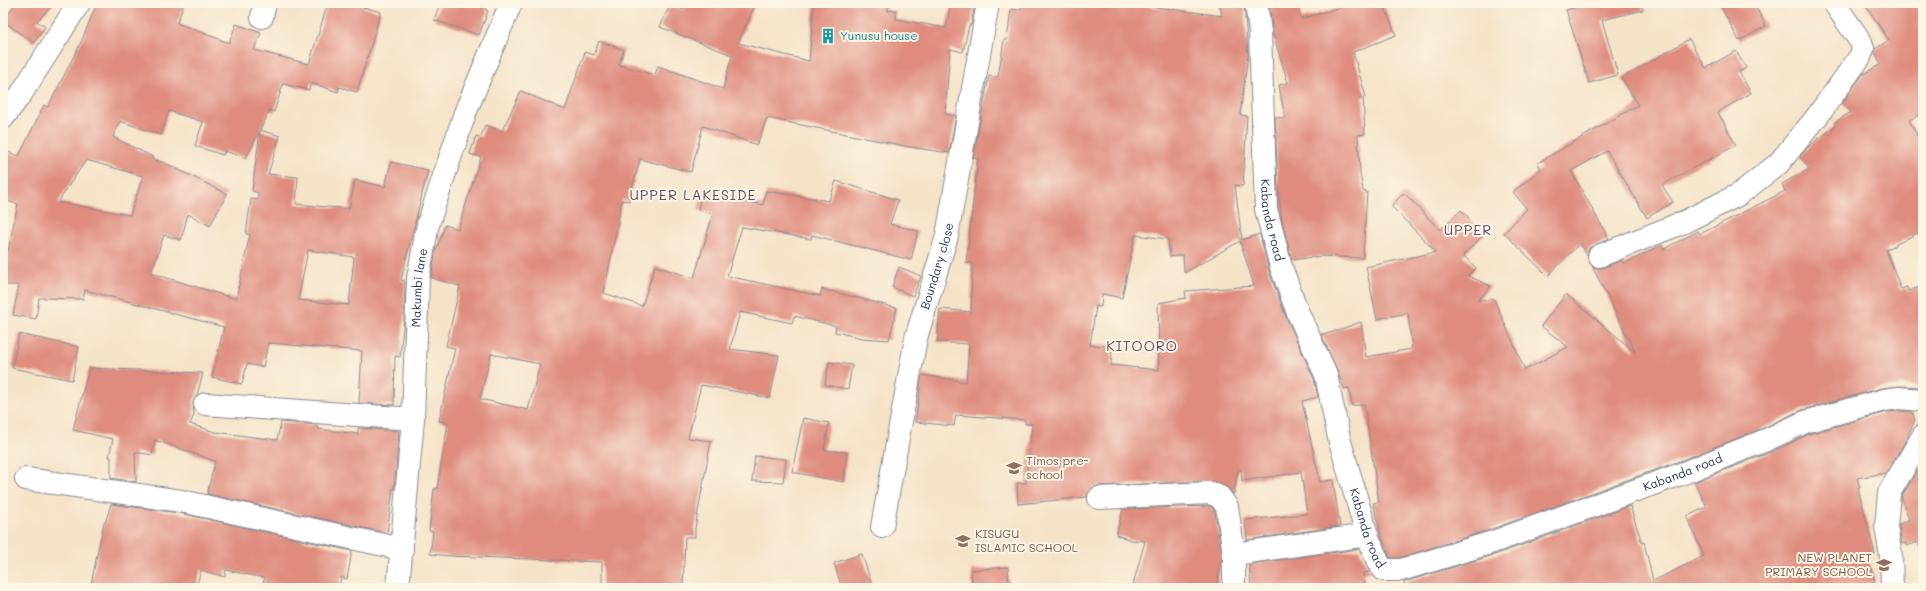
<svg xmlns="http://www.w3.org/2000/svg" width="1926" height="591" font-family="Mali,sans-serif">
<rect width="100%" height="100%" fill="#fcf5e5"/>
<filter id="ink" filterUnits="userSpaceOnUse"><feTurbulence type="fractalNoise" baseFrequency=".025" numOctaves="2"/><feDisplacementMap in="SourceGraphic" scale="8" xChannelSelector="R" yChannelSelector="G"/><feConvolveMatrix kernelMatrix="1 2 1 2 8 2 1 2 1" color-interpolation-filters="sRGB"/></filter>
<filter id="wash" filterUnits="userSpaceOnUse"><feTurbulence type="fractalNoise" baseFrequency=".012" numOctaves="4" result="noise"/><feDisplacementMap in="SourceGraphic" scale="16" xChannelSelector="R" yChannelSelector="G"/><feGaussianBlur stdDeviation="0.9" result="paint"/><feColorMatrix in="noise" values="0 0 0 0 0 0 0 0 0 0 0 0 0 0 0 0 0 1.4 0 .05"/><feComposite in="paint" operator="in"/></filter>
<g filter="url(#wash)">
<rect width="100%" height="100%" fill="#f5e3c8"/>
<g id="blocks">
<path fill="#df8b7d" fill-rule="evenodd" d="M16 3H55L37 21 45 27 34 43 3 21Z
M97 3H184L177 23 229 43 236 24 261 33 254 50 309 64 328 3H364L363 7 381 12 357 92 339 87 338 92 311 83 309 90 283 84 274 112 270 110 260 130 280 136 268 174 298 177 296 204 349 209 355 180 385 187 391 162 428 170 401 280 405 281 404 318 400 357 395 356 394 405 359 403 362 351 268 343 263 367 247 364 242 384 212 377 224 327 85 290 83 299 39 298 36 319 13 315 19 285H3V251L8 250 18 204 3 200V150L19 156 44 105 48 107 82 40ZM169 111 203 122 195 146 223 155 225 151 246 158 260 131 252 191 258 193V200L251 199 246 234H250L236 299 151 273 164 235 181 240 188 214 210 226 227 194 165 163 152 159 153 157 113 137 120 121 161 135ZM86 160 143 176 130 215 58 202ZM308 250 354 257 349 305 298 300Z
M440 3H487L485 9 488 11 479 35 434 20Z
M686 3H756L738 43 809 61 814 3H888V11L896 10V19L946 28 951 3H975L971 25H969L963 52 950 49 945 114 956 116 949 153 910 147 767 118 757 145 703 126 691 172 640 159 629 201 622 200 604 293 642 306 655 266 694 278 713 214 698 210 702 191 763 205 766 191 829 201 836 181 898 200 890 224 918 231 911 260 812 235 811 239 742 227 727 276 820 296 822 289 897 308 889 340 862 338 835 332 836 326 794 316 792 323 740 312 730 349 779 355 770 398 701 385 688 438 711 441 695 528V537H685L683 588H602V562L451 556 430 554 433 531H429L434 489H437L448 423 439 421 455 348 446 346 460 286 431 278 435 254 445 225 458 229 481 157 470 154 476 136 481 137 485 125 502 131 521 91 565 110 585 52 594 55 599 41 624 50 619 65 655 75 658 66 723 89 732 55 660 27 670 5 683 10ZM491 354 540 364 528 410 480 399Z
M1022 3H1127L1222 16 1219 3H1244L1248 55 1240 115 1247 116 1243 186 1235 185 1242 240 1260 234 1269 271 1286 317 1314 379 1318 397 1302 401 1320 482 1333 480 1340 526 1247 540 1245 520 1307 514 1301 472 1242 481 1241 470 1238 469 1234 494 1225 486 1209 481 1098 486 1092 488 1087 497 1018 504 1017 483H1026L1032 424H1025V420L956 415 954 426 915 422 922 375 966 382 969 344 937 342 940 309 971 312 972 264 966 263 978 159 973 158 989 76 998 77 1004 40H1007L1011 9 1021 10ZM1135 235 1168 239 1170 257 1183 255 1184 273 1240 241 1254 286 1185 291 1186 298 1158 303 1159 370 1111 365 1112 346 1090 345 1096 306 1101 307 1102 294 1122 298Z
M1269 3H1298L1301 19 1355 3H1383L1396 35 1353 52 1366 97H1363L1365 134 1358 135 1360 172 1363 191 1367 192 1363 258 1320 256 1292 260 1282 221 1278 189 1275 117 1285 118 1279 85 1288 83 1273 34Z
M1590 3H1642L1643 10 1602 20 1618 75 1589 83 1566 10Z
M1719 3H1754L1766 26 1739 41Z
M1864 3H1919L1923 10V113L1909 120 1923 147V230L1886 250 1901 289 1907 287 1908 291 1923 286V387L1900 386 1882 388 1802 410 1761 429 1677 462 1489 530 1399 558H1390L1382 538 1373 503 1379 502 1364 404 1352 406 1349 388 1344 389 1337 370 1321 334 1330 333 1361 322 1366 357 1412 349 1408 313 1377 319 1366 267 1436 252 1391 206 1404 193 1440 230 1461 210 1485 234 1463 255 1476 268 1468 276 1491 286 1478 300 1494 299 1525 370 1568 347 1541 326 1566 294 1635 352 1592 266 1598 268H1603L1621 260 1624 264 1662 245 1664 249 1698 231 1700 234 1785 191 1782 184 1809 169 1800 157 1808 147 1835 126 1834 123 1851 112 1842 103 1863 74 1881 64 1875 52V49L1889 40Z
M1689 39 1706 68 1736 51 1746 68 1739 72 1751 93 1718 112 1736 145 1662 185 1673 202 1647 218 1607 151 1571 171 1609 239 1589 248 1587 255 1580 243 1548 276 1504 233 1527 209 1513 192 1541 169 1538 163 1539 162 1638 105 1622 78Z
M899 267 921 276 913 296 892 287Z
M19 334 79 347 72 380 12 368Z
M829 362 852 365 848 389 825 385Z
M89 368 203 373 197 395 193 403 194 415 190 424 215 432 277 440 281 422 317 425 318 429 358 434V428L399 431 394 489 393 488 387 533 207 494 215 461 155 440 152 455 135 452 136 482 111 478V457H109L113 439 73 430Z
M1899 411 1912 412 1915 420 1906 440 1886 473 1857 478 1860 488H1858L1875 554 1867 556 1875 581 1853 588H1405L1404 582 1497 554 1630 506 1642 543 1644 542 1653 581 1704 556 1687 516 1707 507 1694 482 1771 452 1809 434 1887 412Z
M803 418 829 423 824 450 847 452 844 482 792 472Z
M755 456 786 459 783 482 752 481Z
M1923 470V551H1922L1918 542 1907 546 1905 543 1902 544 1899 526V524L1909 520 1901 497 1917 471Z
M111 504 179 513 352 551 347 579 341 577 339 588H261L265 578 226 570 225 577 201 570 196 588H90L104 522 105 523Z
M1208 506 1212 507 1215 512 1222 555 1217 588H1132L1145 541 1131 540 1116 535 1123 509Z
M1359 549 1370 572 1363 573 1366 588H1251L1249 564Z
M862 554 873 588H842L834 563Z
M1008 567 1009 588H972L971 570Z"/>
</g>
</g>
<g filter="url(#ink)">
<use href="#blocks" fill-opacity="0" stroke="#888993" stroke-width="1"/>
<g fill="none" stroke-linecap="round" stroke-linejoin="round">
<g stroke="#888993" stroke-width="24">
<g id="minor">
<path id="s1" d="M1256 3 1260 32 1266 209 1281 267 1298 313 1326 375 1339 438 1367 535 1378 562 1384 570H1401L1493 542 1681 474 1766 440 1805 422 1884 400 1899 398 1923 400"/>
<path d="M262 17 265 3"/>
<path d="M3 118 21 94 79 3"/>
<path d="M1599 256 1684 222 1738 195 1778 164 1816 118 1860 57 1863 49 1861 42 1834 3"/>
<path d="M205 404 413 419"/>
<path d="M26 479 181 501 402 549"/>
<path d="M1099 498 1210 493 1220 497 1227 507 1234 554V588"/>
<path id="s2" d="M882 527 916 338 947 236 988 3"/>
<path d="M1234 554 1367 535"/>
<path id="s3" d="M398 588 413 419 418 278 428 224 465 113 511 3"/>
<path d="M1892 588 1891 556 1886 527 1889 493 1923 436"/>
</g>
</g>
<use href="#minor" stroke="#fff" stroke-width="22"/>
</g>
</g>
<defs>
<g id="building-bare" transform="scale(1.2)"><path d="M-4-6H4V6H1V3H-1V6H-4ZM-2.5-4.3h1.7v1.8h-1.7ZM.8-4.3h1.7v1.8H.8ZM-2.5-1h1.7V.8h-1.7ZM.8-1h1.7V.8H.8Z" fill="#0f9aa8" stroke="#fcf5e5" stroke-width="2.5" paint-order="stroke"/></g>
<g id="school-bare" transform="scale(1.2)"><path d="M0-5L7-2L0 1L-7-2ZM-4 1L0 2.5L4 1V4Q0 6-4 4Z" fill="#8d6e63" stroke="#fcf5e5" stroke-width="2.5" paint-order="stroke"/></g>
</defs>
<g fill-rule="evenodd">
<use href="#building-bare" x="828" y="36"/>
<use href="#school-bare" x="1014" y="468"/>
<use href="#school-bare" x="963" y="541"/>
<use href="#school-bare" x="1884" y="565"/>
</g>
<g text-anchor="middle" stroke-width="4" stroke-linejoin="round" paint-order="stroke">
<g font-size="12" fill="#0d838f" stroke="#fcf5e5" text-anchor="start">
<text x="840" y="40">Yunusu house</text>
</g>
<g font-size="12" fill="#1b2f5e" stroke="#fcf5e5">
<text dy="4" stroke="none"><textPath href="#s1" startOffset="218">Kabanda road</textPath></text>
<text dy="4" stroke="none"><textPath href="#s2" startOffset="267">Boundary close</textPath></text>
<text dy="4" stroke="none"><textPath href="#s3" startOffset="301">Makumbi lane</textPath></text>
<text dy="4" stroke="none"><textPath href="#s1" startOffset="903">Kabanda road</textPath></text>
<text dy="4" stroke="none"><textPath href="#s1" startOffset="542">Kabanda road</textPath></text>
</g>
<g font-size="12" fill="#785e54" stroke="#fcf5e5" text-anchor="start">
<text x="1026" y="465">Timos pre-<tspan x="1026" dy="14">school</tspan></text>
<text x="975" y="538">KISUGU<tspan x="975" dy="14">ISLAMIC SCHOOL</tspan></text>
<text x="1872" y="562" text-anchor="end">NEW PLANET<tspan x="1872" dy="14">PRIMARY SCHOOL</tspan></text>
</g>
<g font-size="14" letter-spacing="1" fill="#604f69" stroke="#fcf5e5">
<text x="693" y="200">UPPER LAKESIDE</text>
<text x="1468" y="235">UPPER</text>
<text x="1142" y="351">KITOORO</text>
</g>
</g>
<rect width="1926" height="591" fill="none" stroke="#fcf5e5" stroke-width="16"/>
</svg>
